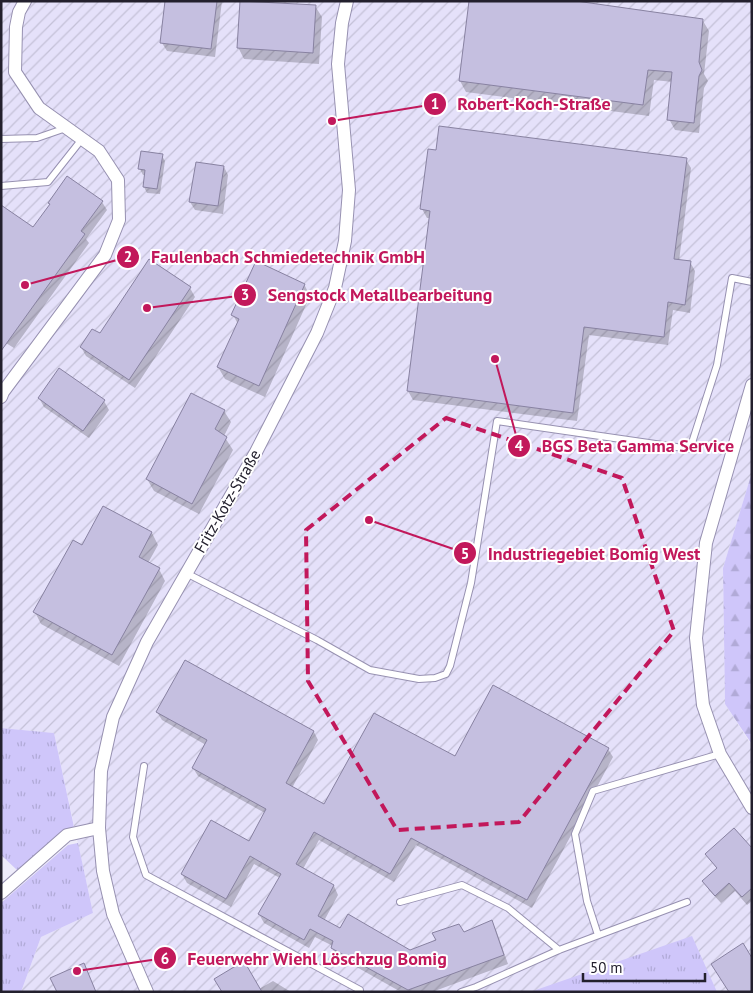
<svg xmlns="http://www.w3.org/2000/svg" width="753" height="993" font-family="'PT Sans',sans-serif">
<defs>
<pattern id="industrial-furrows" width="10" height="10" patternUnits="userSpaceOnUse" patternTransform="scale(1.25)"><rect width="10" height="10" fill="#e5e1fa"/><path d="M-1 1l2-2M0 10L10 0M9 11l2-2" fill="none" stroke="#c4c1d7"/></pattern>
<pattern id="grass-tufts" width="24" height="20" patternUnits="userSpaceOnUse" patternTransform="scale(1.25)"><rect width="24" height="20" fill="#cfc6fa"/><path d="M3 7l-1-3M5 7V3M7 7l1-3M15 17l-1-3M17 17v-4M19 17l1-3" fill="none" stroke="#b1aad7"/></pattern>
<pattern id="forest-firs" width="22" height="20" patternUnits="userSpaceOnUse" patternTransform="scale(1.25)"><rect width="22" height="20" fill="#cfc6fa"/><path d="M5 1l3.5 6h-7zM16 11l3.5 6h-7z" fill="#b1aad7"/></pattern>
</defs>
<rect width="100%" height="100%" fill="#eeecfa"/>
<path fill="url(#industrial-furrows)" d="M2 1H752V472L723 568 725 704 750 743H752V992H21L41 937 93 913 54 733 1 728Z"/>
<path fill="url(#grass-tufts)" d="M1 728 54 733 74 827 17 870 1 855Z
M78 843 93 913 41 937 21 992H1V903L68 845Z
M692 936 717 992H530Z"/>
<path fill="url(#forest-firs)" d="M752 472V743H751L725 704 723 568Z"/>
<path fill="#0003" d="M167 1H222L215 57 167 51 162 43Z
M315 6 322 17 319 64 244 59 238 47Z
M703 21 709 31 704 74 708 81 704 88 699 133 675 130 669 119 673 82 654 80 649 116 466 92 460 81Z
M162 156 165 161 160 194 147 193 144 187 146 175H143L140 169Z
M686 160 691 168 679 261 690 262 695 271 690 313 673 310 668 345 589 335 577 421 413 400 408 391 431 218H427L422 209Z
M224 167 228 175 223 214 195 210 190 202Z
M102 202 107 210 86 239 89 243 14 348 1 340 33 229Z
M304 284 310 296 265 397 225 379 218 367 238 324 233 315Z
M190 288 195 297 135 388 86 356 81 347Z
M60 370 104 401 109 410 89 438 44 407 39 398Z
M224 411 231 422 224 436 233 450 199 514 154 491 147 479Z
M104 507 152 533 158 545 148 563 159 569 165 581 119 666 41 624 35 612 82 547Z
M157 712 314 732 318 740 292 788 325 805 456 758 608 749 613 757 532 908 416 845 394 882 319 840 303 869 334 886 338 895 324 921 341 930 410 952 464 934 491 922 496 930 508 964 432 992H401L337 956 332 948 333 946 315 937 309 948 264 923 259 914 280 878 254 864 231 907 187 883 182 874 249 842 265 813 198 776 193 768 206 745 162 720Z
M752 850V901L747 905 735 891 721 903 709 890 704 881 717 869 707 854Z
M273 981 291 992H223L259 989Z"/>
<path fill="#c5bfe0" stroke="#8882a1" d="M165 1H217L211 49 160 43Z
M240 1 316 5 313 53 237 48Z
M469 1H576L703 19 699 62 702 70 699 76 694 123 667 120 672 72 648 70 643 105 459 81Z
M439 126 687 158 674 259 691 261 685 305 668 302 664 337 584 327 573 413 407 391 430 211 420 209 428 149 436 150Z
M141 151 163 154 157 189 143 187 145 170 138 169Z
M196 162 224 166 218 206 189 202Z
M67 176 103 201 81 231 85 234 1 351V205L33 227 50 204 48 203Z
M149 259 191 287 129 380 80 347 92 329 100 333Z
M256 261 305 284 259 386 217 367 239 319 231 315Z
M59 368 105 400 83 431 38 398Z
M191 393 225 410 215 429 227 437 192 504 146 479Z
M103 506 152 532 139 557 160 568 112 655 33 612 73 540 82 545Z
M185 660 314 731 286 783 324 804 374 713 455 756 493 685 609 748 527 900 411 838 390 874 314 832 296 864 334 885 318 916 340 928 348 914 410 950 436 940 432 933 459 924 464 932 492 920 504 955 408 990 331 948 333 941 310 929 304 940 258 914 281 874 250 856 226 899 181 874 211 820 249 841 266 809 192 768 207 740 156 712Z
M734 828 752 848V888L742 897 729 883 715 896 702 881 717 868 705 854Z
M743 943 752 958V992H729L711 964Z
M244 961 262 992H222L214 979Z
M84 963 96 992H57L50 978Z"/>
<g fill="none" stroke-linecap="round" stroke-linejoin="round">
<g stroke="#9791b1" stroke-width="8">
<path id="service" d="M1 139 37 138 66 128
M1 186 48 182 82 139
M186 573 317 640 370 670 419 679 435 678 446 674 450 666 471 583 497 421 690 449 717 365 732 278 752 282
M144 766 133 837 146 875 360 990V992
M400 902 462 885 508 908 559 950
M598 935 587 901 575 834 593 791 720 754
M461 992 476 987 559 950 687 902"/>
</g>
<g stroke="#9791b1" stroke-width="14">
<path id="minor" d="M752 385 706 543 696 638 703 705 720 754 752 808
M1 397 3 392 105 255 119 220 118 180 99 151 39 108 15 72 16 27 19 12 25 1
M1 893 67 835 99 828
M147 992 113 914 103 871 99 828 101 771 113 717 147 642 256 452 317 333 335 288 345 241 349 190 338 64 342 23 347 1"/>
</g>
<use href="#service" stroke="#fff" stroke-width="6"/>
<use href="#minor" stroke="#fff" stroke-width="12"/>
</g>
<path fill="none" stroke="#c2185b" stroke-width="4" stroke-dasharray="10 6" stroke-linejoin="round" d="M446 418 622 478 674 631 519 822 397 830 308 681 306 530Z"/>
<g text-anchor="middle" stroke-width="4" stroke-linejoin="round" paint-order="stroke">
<g font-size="16" fill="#23202d" stroke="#fff">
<text transform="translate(227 501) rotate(-60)" y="6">Fritz-Kotz-Straße</text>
</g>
</g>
<path fill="none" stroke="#c2185b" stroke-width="2" d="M332 121L435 104M25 285L128 257M147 308L245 295M495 359L519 446M369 520L465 553M77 971L165 958"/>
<g fill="#c2185b" stroke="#fff" stroke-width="2">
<circle cx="332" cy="121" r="5"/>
<circle cx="25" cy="285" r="5"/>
<circle cx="147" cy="308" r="5"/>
<circle cx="495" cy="359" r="5"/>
<circle cx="369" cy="520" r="5"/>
<circle cx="77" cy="971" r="5"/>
<circle cx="435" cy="104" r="12"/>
<circle cx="128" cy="257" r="12"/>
<circle cx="245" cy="295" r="12"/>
<circle cx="519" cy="446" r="12"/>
<circle cx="465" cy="553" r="12"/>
<circle cx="165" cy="958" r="12"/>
</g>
<g font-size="15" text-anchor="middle" font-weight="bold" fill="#fff">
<text x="435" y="109">1</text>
<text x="128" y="262">2</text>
<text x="245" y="300">3</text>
<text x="519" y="451">4</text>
<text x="465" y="559">5</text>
<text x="165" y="964">6</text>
</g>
<g font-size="18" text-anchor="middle" font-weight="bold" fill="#c2185b" stroke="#fff" stroke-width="4" stroke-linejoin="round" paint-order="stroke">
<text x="534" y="110">Robert-Koch-Straße</text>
<text x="288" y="263">Faulenbach Schmiedetechnik GmbH</text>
<text x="380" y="301">Sengstock Metallbearbeitung</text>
<text x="638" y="452">BGS Beta Gamma Service</text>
<text x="594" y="560">Industriegebiet Bomig West</text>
<text x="317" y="965">Feuerwehr Wiehl Löschzug Bomig</text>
</g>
<rect width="753" height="993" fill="none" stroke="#23202d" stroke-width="5"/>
<path d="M583 973v8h122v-8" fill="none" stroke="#23202d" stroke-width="2.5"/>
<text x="590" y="973" font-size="15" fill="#23202d" stroke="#ffffff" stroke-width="4" paint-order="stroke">50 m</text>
</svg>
